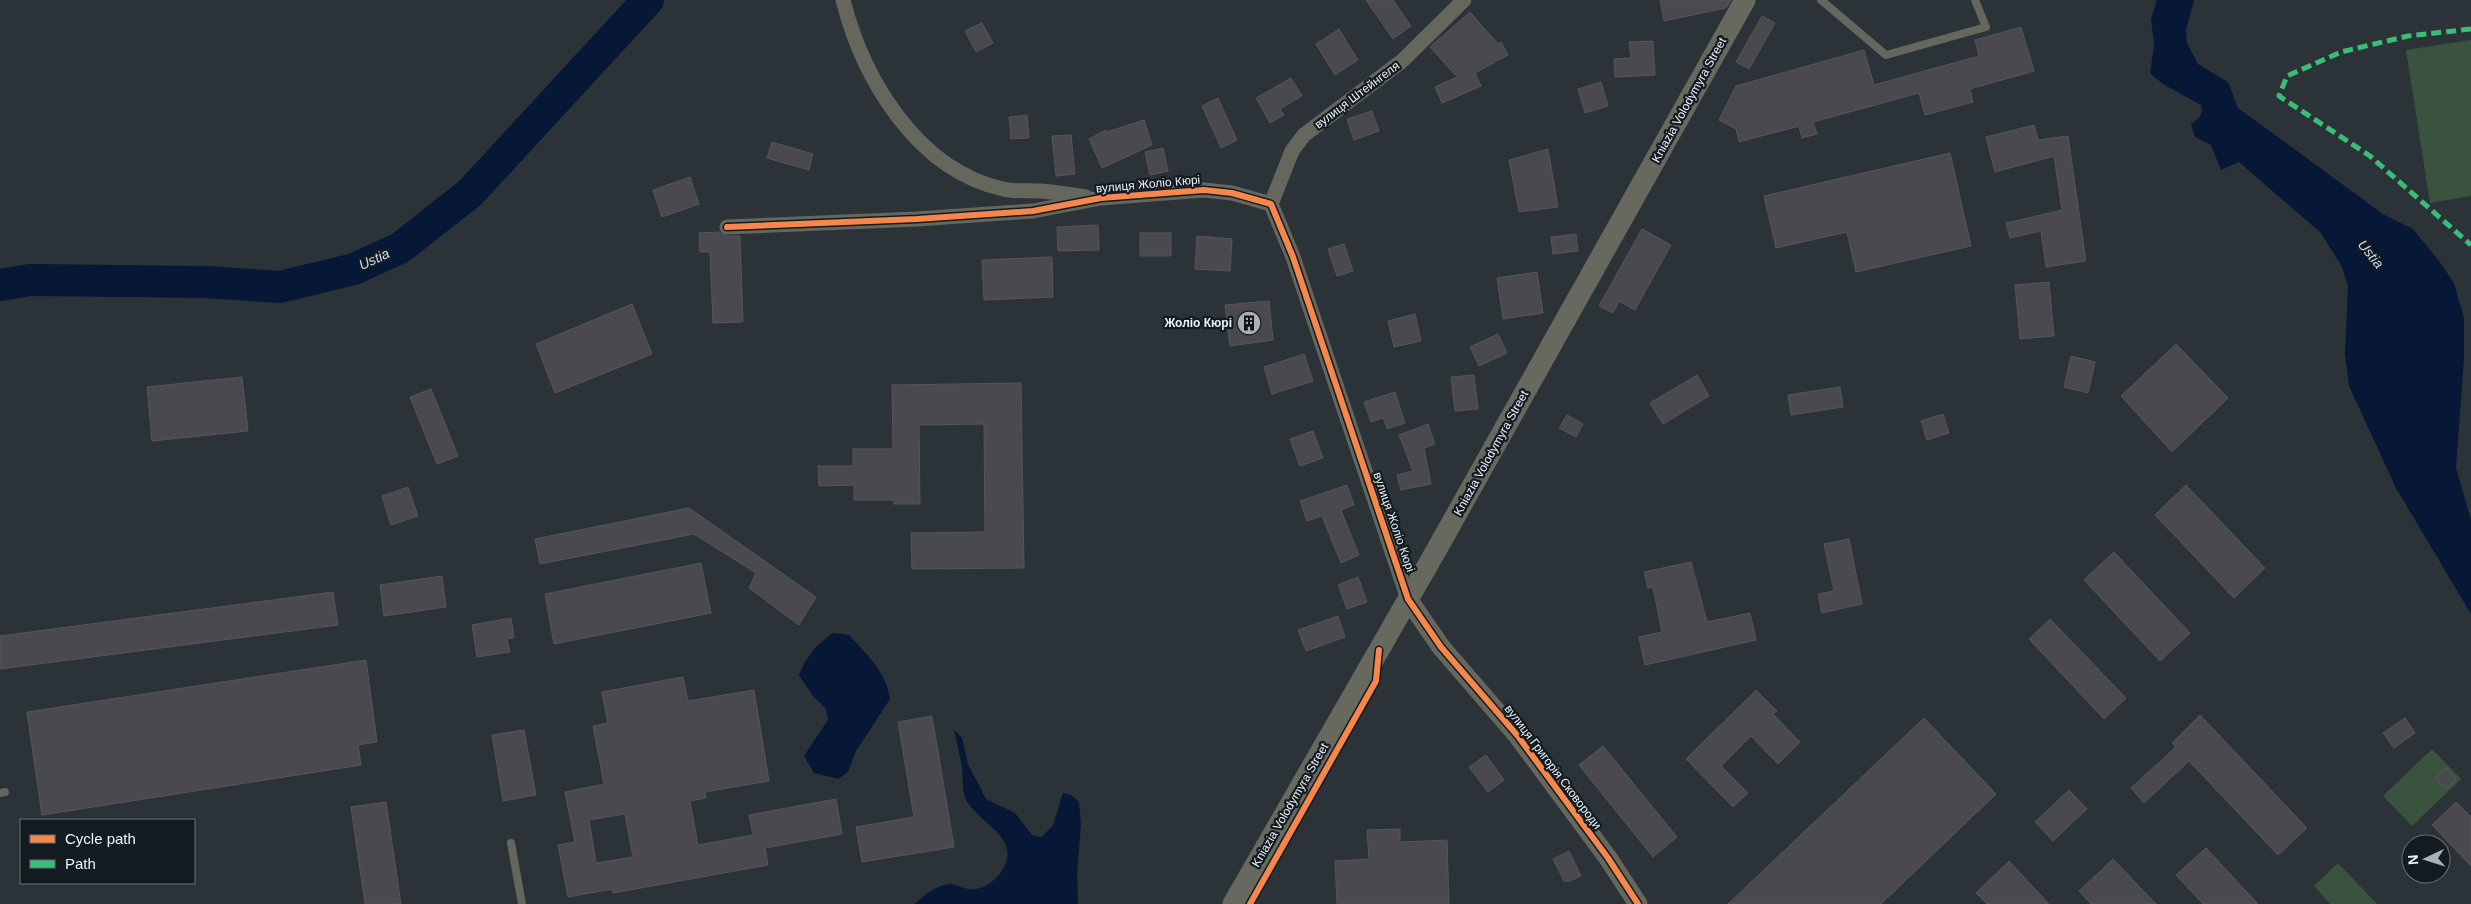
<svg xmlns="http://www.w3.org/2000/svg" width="2471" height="904" font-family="Helvetica,sans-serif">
<rect width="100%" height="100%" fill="#2b3339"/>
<path fill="#39533f" d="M2471 40V196L2430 203 2406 50Z
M2432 749 2461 779 2412 826 2383 796Z
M2338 863 2377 904H2330L2314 886Z"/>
<path fill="#061836" d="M2157 0H2194L2186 30 2187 43 2198 64 2228 82 2238 108 2383 214 2413 229 2439 261 2454 283 2464 318V359L2456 468 2471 520V614L2396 488 2349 386 2345 354 2348 286 2342 267 2321 233 2239 162 2221 170 2211 145 2195 137 2191 124 2199 118 2202 111 2201 105 2163 84 2150 73 2154 46 2151 19Z
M833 633 849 635C867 655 886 671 890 699L856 751 848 772 838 779 814 773 804 756 828 720 826 709 813 696 799 675C807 656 816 645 833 633Z
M954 730 962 738 968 764 986 799 1015 813 1032 835 1042 837 1053 825 1063 793 1071 795 1079 802 1081 825 1077 872 1078 904H915C925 894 936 885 951 884 957 884 963 889 969 889 983 891 997 880 1003 869 1023 835 971 821 964 794 962 786 963 776 962 768 960 755 957 742 954 730Z"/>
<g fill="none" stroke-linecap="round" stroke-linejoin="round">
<path stroke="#061836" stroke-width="32" d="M0 285 30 280 205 282 280 287 354 269 400 248 470 193 648 0"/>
</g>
<path fill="#4a4a4e" stroke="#56565a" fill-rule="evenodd" d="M1366 0H1393L1411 26 1393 39Z
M1660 0H1731L1726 8 1664 21Z
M1470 12 1498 44 1501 42 1508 55 1475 73 1481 86 1442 103 1435 87 1457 77 1430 47Z
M1762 16 1775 23 1749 69 1736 62Z
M982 23 993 43 976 52 965 31Z
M2021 27 2034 71 1970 89 1973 102 1925 115 1919 93 1813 122 1817 134 1802 138 1799 126 1739 142 1736 129 1719 120 1736 86 1864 50 1874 85 1979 56 1975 40Z
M1339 29 1358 60 1335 75 1316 44Z
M1653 41 1655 75 1615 77 1614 59 1631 58 1629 42Z
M1291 78 1302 96 1280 109 1284 115 1270 123 1256 98Z
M1601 82 1608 106 1585 113 1578 89Z
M1218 98 1237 140 1221 148 1202 106Z
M1372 111 1379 131 1354 140 1347 119Z
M1027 115 1029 138 1011 139 1009 117Z
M1144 120 1152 145 1102 168 1089 139 1106 130 1107 132Z
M2034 125 2038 140 2068 136 2086 261 2046 267 2041 231 2010 238 2006 223 2062 210 2054 156 1995 172 1986 137Z
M1071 135 1075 174 1056 176 1052 136Z
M772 142 813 154 809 170 767 158Z
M1163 148 1168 171 1150 175 1145 152Z
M1548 149 1558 207 1519 212 1509 160Z
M1950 153 1971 246 1856 272 1847 232 1776 248 1764 196Z
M690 177 699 204 662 217 653 190Z
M1098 225 1099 250 1058 251 1057 227Z
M1642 229 1671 245 1635 310 1619 301 1613 313 1599 306Z
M719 232 727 236H740L743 322 713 323 710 252H700L699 233Z
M1140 233H1171V256H1140Z
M1576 234 1578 251 1553 254 1551 237Z
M1197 236 1232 239 1230 271 1195 269Z
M1344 244 1353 271 1337 276 1328 249Z
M1052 257 1053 297 984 300 982 260Z
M1537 272 1543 313 1503 319 1497 278Z
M2049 282 2054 336 2020 339 2015 285Z
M1269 301 1273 340 1230 346 1225 305Z
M632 304 652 354 555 393 536 344Z
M1415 314 1421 341 1394 347 1388 321Z
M1498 334 1507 353 1479 366 1470 347Z
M2176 344 2228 398 2172 452 2121 396Z
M1304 354 1313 381 1272 394 1264 367Z
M2071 356 2095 362 2088 393 2064 387Z
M1474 375 1478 409 1455 411 1451 377Z
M1697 375 1709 396 1663 424 1650 403Z
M242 377 248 431 152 441 147 387Z
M1021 383 1024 568 912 569 911 533 985 532 984 424 919 425 920 504H894V500H854V485L819 486 818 466H853V449H893L892 385Z
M1840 387 1843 407 1791 415 1788 395Z
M431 389 458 456 437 464 410 397Z
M1395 392 1405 423 1387 429 1383 418 1371 422 1364 402Z
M1943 414 1949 433 1927 440 1921 421Z
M1567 415 1583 424 1576 437 1559 428Z
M1428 424 1435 444 1424 448 1431 484 1401 490 1397 475 1413 471 1399 435Z
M1313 431 1323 458 1300 466 1290 439Z
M1347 485 1354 505 1341 510 1359 555 1341 563 1322 516 1307 521 1300 501Z
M2186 485 2265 568 2234 598 2155 515Z
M408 487 418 516 391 525 382 496Z
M689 508 816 597 799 625 749 588 756 573 694 534 540 564 535 539Z
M1849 539 1862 604 1822 613 1818 594 1834 591 1824 544Z
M2114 552 2190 633 2160 661 2084 580Z
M1691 562 1707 622 1750 613 1756 640 1645 665 1639 637 1662 632 1653 587 1648 588 1644 572Z
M701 563 711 613 554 644 545 594Z
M442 576 446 607 384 616 380 585Z
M1358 577 1367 602 1347 609 1338 585Z
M333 592 338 625 0 669V636Z
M1338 616 1345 637 1306 651 1298 630Z
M511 618 514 638 507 639 510 652 477 657 472 625Z
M2050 619 2126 698 2104 719 2029 639Z
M366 660 377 742 358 745 361 765 42 815 27 712Z
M683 677 688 701 754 690 769 781 705 792 706 798 690 801 698 845 753 835 749 815 836 799 842 834 765 848 768 865 613 893 612 889 568 897 558 845 575 842 565 792 604 784 593 726 608 723 602 692ZM625 814 633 857 596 863 589 820Z
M1756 690 1777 711 1773 714 1800 742 1778 764 1751 736 1721 766 1748 793 1733 807 1686 759Z
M2200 715 2307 828 2278 855 2189 761 2144 803 2131 788 2176 747 2172 743Z
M932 716 954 847 862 862 856 827 914 817 898 722Z
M1924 718 1996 794 1881 904H1728Z
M2405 718 2415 733 2394 748 2383 733Z
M524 730 536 795 503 801 492 735Z
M1603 746 1677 837 1653 857 1579 765Z
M1486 755 1504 780 1488 792 1469 767Z
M2446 768 2456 779 2446 789 2435 778Z
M2069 790 2087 809 2053 841 2035 822Z
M386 802 401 904H365L351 807Z
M2456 802 2471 817V866L2432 825Z
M1400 829V842L1447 840 1449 904H1337L1335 861 1369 859 1367 830Z
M2206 848 2258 904H2203L2176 875Z
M1569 851 1581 876 1570 881H1564L1553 859Z
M2113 859 2156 904H2091L2079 891Z
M2009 861 2049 904H1987L1976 893Z"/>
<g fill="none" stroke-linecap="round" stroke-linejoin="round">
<path stroke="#66675c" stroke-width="8" d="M1821 0 1886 55 1986 27 1975 0
M0 793 5 792
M511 843 522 904"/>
<path stroke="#66675c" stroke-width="15" d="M843 0C863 79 917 170 1003 189 1015 192 1028 190 1041 191 1056 192 1071 195 1086 197
M1271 204 1292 151 1304 135 1402 61 1464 0
M727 227 917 219 1033 211 1101 198 1204 190 1232 193 1271 204 1293 257 1408 599"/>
<path stroke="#66675c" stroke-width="19" d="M1408 599 1441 647 1517 735 1608 858 1638 904"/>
<path stroke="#67695e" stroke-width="21" d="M1233 904 1433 556 1745 0"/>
<path stroke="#3abd76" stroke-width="5" stroke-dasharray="10 5" stroke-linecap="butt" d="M2471 29 2408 36 2341 52 2287 76 2279 96 2370 156 2471 245"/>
<g stroke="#141b20" stroke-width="9">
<path id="cycleway" d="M727 227 917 219 1033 211 1101 198 1204 190 1232 193 1271 204 1293 257 1408 599 1441 647 1517 735 1608 858 1638 904
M1250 904 1376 681 1379 650"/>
</g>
<use href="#cycleway" stroke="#f5874c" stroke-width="6"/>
</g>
<defs>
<g id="building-disc" transform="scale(1.25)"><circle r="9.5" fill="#a8b0b8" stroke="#141b20"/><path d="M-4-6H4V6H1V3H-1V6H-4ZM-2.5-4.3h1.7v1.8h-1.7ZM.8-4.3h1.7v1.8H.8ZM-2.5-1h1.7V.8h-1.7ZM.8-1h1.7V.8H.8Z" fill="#111"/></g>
</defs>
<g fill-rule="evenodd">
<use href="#building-disc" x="1249" y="323"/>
</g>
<g text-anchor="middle" stroke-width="4.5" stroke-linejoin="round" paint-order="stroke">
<g font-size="12" fill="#ebf4fc" stroke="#141b20">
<text transform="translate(1357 95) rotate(-37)" y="4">вулиця Штейнгеля</text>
<text transform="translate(1689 100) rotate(-61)" y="4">Kniazia Volodymyra Street</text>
<text transform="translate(1148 184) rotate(-5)" y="4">вулиця Жоліо Кюрі</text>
<text transform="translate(1491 453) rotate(-61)" y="4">Kniazia Volodymyra Street</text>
<text transform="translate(1394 522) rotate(71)" y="4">вулиця Жоліо Кюрі</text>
<text transform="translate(1553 767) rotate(53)" y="4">вулиця Григорія Сковороди</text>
<text transform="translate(1290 805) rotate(-60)" y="4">Kniazia Volodymyra Street</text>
</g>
<g font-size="12" font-weight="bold" fill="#ebf4fc" stroke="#141b20" text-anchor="end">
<text x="1232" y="327">Жоліо Кюрі</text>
</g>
<g font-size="14" font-style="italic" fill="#cddef8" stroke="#141b20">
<text transform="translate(2371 254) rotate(51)" y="5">Ustia</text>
<text transform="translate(374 259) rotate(-25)" y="5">Ustia</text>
</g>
</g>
<rect x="20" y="819" width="175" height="65" fill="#141b20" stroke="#6a7278"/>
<rect x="30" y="835" width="25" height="8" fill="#f5874c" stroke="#6a7278"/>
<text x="65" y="844" font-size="15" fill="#ebf4fc">Cycle path</text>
<rect x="30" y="860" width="25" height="8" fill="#3abd76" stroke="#6a7278"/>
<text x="65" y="869" font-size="15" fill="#ebf4fc">Path</text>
<g transform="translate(2426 859) rotate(266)"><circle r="24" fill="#141b20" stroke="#6a7278"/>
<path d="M0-4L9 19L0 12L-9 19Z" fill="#a8b0b8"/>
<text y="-8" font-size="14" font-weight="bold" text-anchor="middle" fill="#ebf4fc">N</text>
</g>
</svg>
